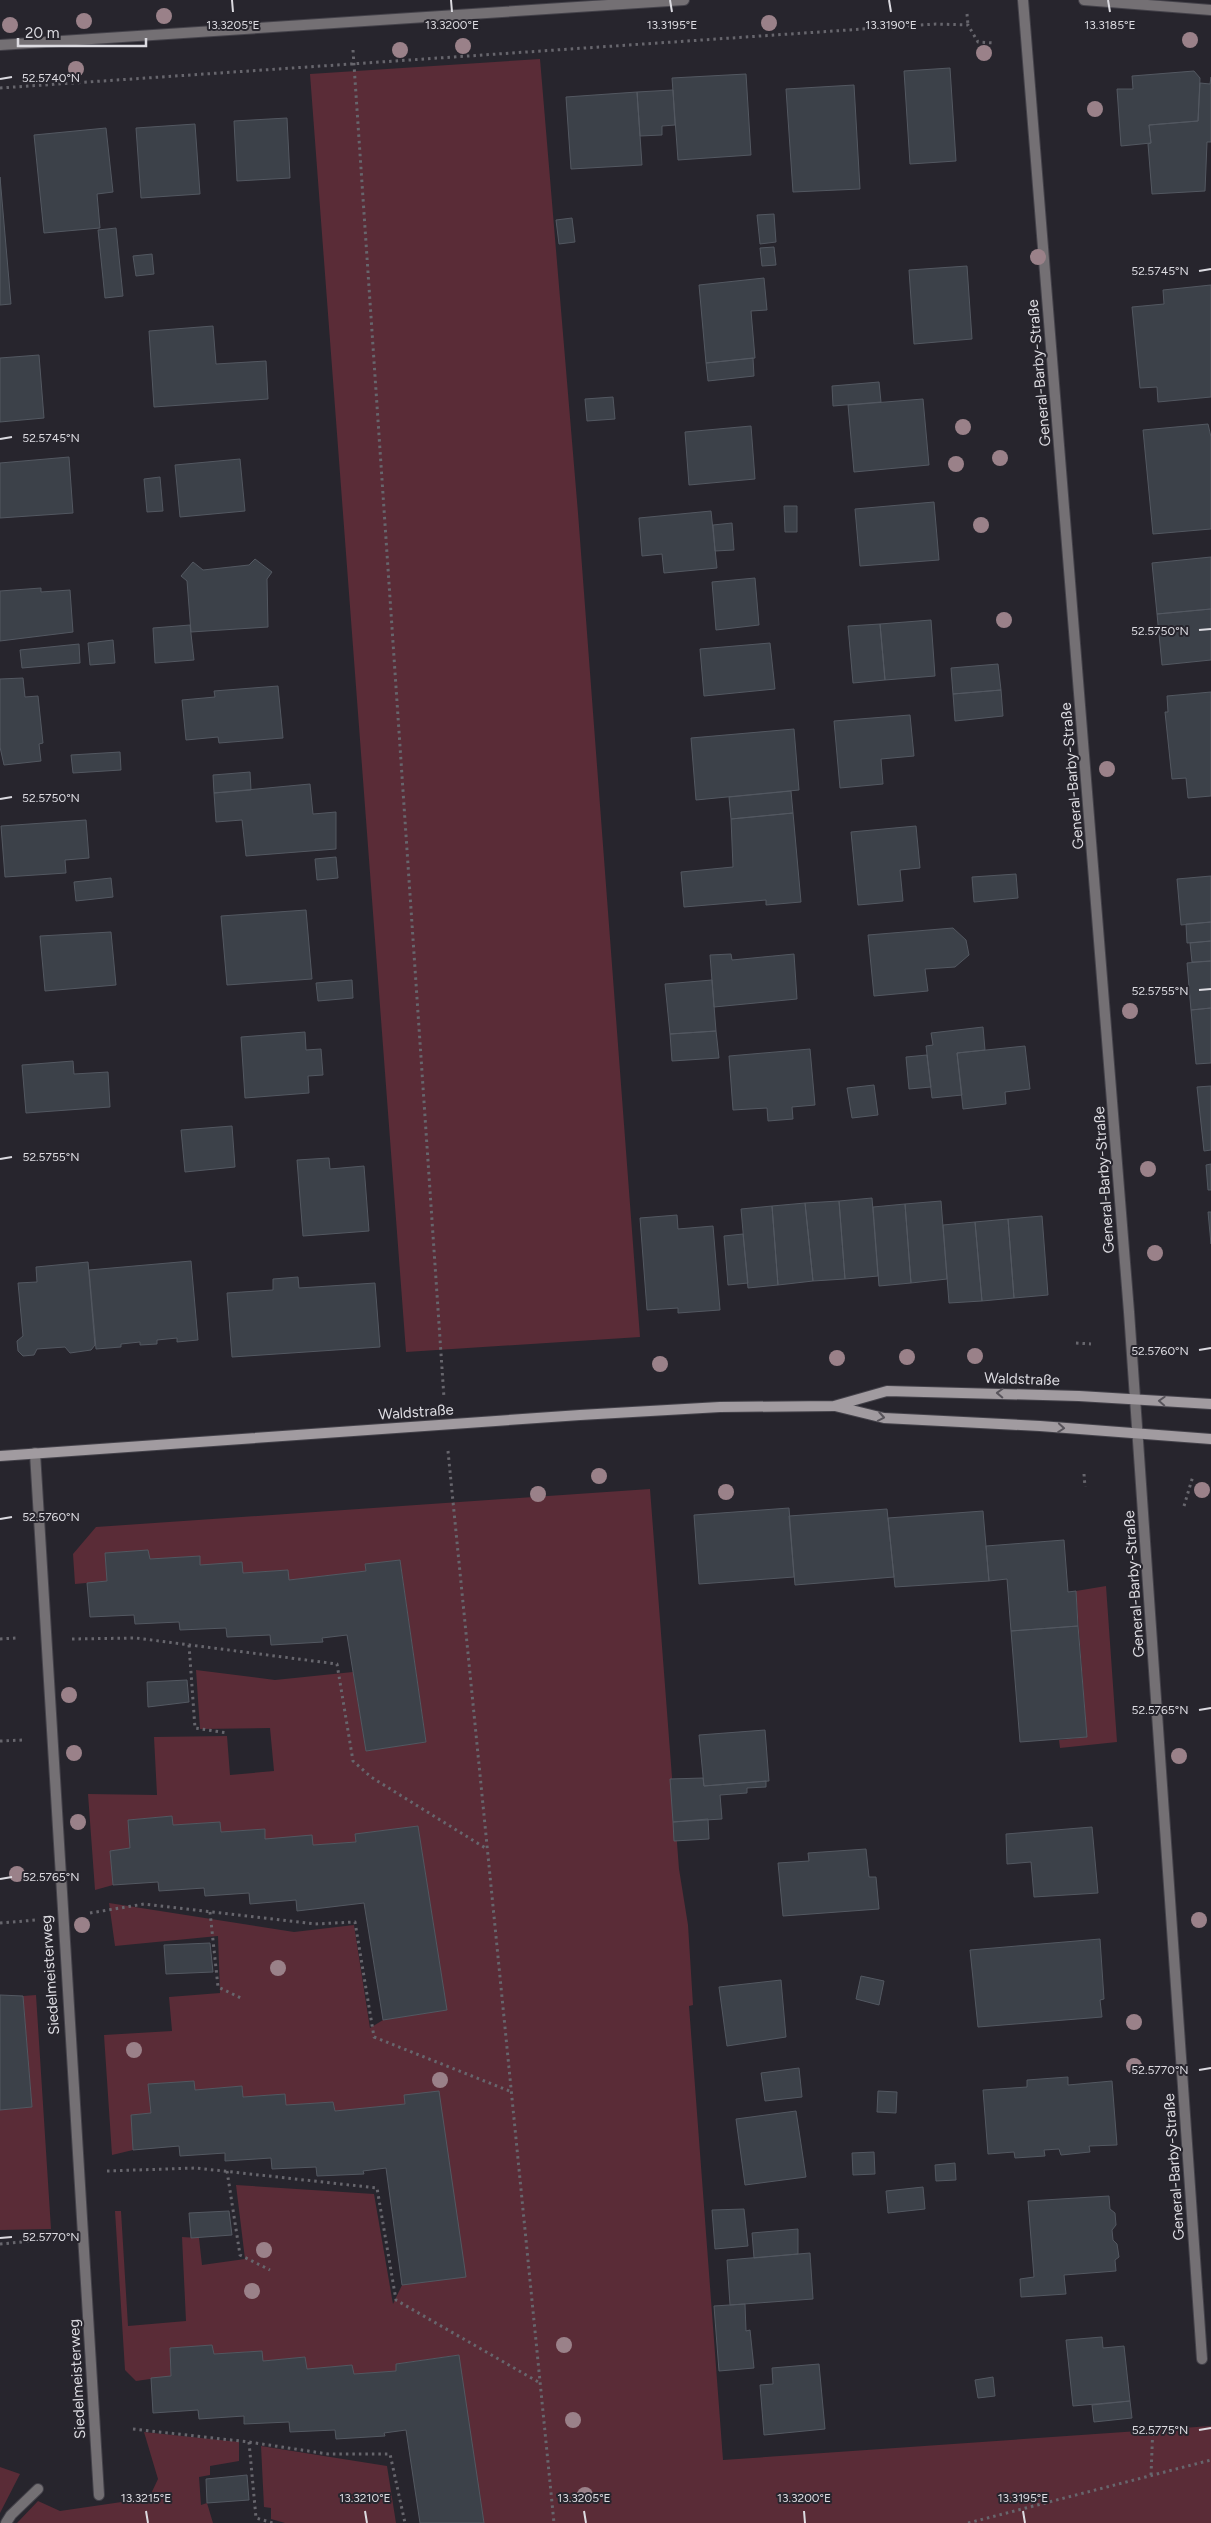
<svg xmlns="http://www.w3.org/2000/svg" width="1211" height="2523" font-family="Figtree,sans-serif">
<rect width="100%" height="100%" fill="#27252d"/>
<path fill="#5a2c37" d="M540 59 578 513 640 1337 406 1352 310 74Z
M650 1489 679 1869 688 1925 693 2005 689 2006 723 2460 1211 2426V2523H484L458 2355 396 2364V2371L354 2374 351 2365 307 2369 305 2357 263 2361 261 2351 214 2354 212 2345 170 2348 171 2376 136 2381 125 2370 115 2211H121L128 2326 186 2321 182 2237 199 2238 202 2265 245 2259 236 2185 374 2194 393 2304 402 2285 465 2277 405 2104 335 2111 333 2102 286 2105 284 2094 243 2097 242 2086 195 2090 194 2081 149 2084 151 2113 131 2115 133 2150 112 2155 104 2035 172 2031 169 1997 220 1993 218 1936 115 1946 109 1903 294 1932 354 1925 370 2028 383 2020 447 2010 418 1826 355 1834 356 1842 313 1845 265 1839V1829L221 1832 220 1822 173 1825 172 1816 128 1820 130 1848 110 1851 113 1885 95 1890 88 1794 157 1795 154 1737 227 1736 230 1775 274 1771 270 1728 200 1729 196 1670 275 1680 353 1672 366 1751 426 1742 400 1560 366 1564V1571L289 1580 288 1570 243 1573 200 1565 199 1556 150 1559 148 1550 105 1553 107 1581 75 1584 73 1554 96 1527Z
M1106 1586 1117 1742 1060 1748 1059 1740 1087 1737 1076 1591Z
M36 1995 51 2229 0 2230V2110L32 2107 23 1996Z
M144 2432 239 2442V2461L210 2466V2475L199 2477 201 2505 207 2503 213 2523H17L38 2501 60 2511 149 2498 158 2479Z
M261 2446 387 2466 396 2523H285L271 2519V2508L264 2507Z
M0 2467 20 2474 0 2513Z"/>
<path fill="#3c4149" stroke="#535861" d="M950 68 956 161 910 164 904 71Z
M1194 71 1200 78 1198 121 1149 125 1151 143 1121 146 1117 89H1133L1132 76Z
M746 74 751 155 678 160 672 78Z
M1211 77V142H1207L1205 191 1152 194 1148 144 1151 143 1149 125 1198 121 1200 83 1210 84Z
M854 85 860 189 793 192 786 89Z
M673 90 675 125 662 126V135L640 136 637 92Z
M637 92 642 165 571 169 566 97Z
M287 118 290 178 237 181 234 121Z
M195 124 200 194 141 198 136 128Z
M106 128 113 192 97 194 100 228 44 233 34 135Z
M0 177 11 304 0 305Z
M774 214 776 242 760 244 757 215Z
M572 218 575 242 559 244 556 220Z
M116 228 123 296 105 298 98 230Z
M774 247 776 265 762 266 760 248Z
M152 254 154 274 136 276 133 256Z
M967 266 972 339 914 344 909 270Z
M764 278 767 310 751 311 755 358 706 363 699 285Z
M1211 285V397L1158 402 1157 387 1140 388 1132 307 1164 304 1163 290Z
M213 326 216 364 266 361 268 399 154 407 149 331Z
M39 355 44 418 0 422V358Z
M753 358 754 376 708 381 706 363Z
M879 382 881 402 833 406 832 386Z
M613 397 615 419 587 421 585 399Z
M923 399 929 465 854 472 848 405Z
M1208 424 1211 437V529L1153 534 1143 430Z
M751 426 755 479 689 485 685 432Z
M69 457 73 513 0 518V463Z
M240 459 245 511 180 517 175 465Z
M160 477 163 511 147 512 144 479Z
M934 502 939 560 860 566 855 509Z
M784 506H797V532H785Z
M711 511 717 568 664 573 662 554 642 556 639 518Z
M732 523 734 550 715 551 713 525Z
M1211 557V609L1157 614 1152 563Z
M255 559 272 572 267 579 268 627 191 632 187 581 181 576 193 562 203 570 249 565Z
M755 578 759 625 716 630 712 582Z
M41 588V592L70 590 73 632 0 641V591Z
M1211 609V660L1162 665 1157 614Z
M931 620 935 676 885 680 880 624Z
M880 624 885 680 853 683 848 626Z
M190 625 194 660 155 663 153 628Z
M113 640 115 663 90 665 88 643Z
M770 643 775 689 704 696 700 649Z
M79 644 80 663 22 668 20 650Z
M998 664 1001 690 953 694 951 668Z
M23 678 25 697 38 696 43 743 39 744 41 761 4 765 0 747V679Z
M278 686 283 738 219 743 218 737 186 740 182 700 215 697 214 691Z
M1001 690 1003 716 955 721 953 694Z
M1211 692V796L1188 798 1186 778 1172 779 1165 712H1168L1167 696Z
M910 715 914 756 881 759 883 784 840 788 834 721Z
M794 729 799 790 696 800 691 738Z
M120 752 121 770 73 773 71 755Z
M250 772 251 790 214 793 213 775Z
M310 784 313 814 336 812V849L246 856 242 820 216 822 214 793Z
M791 791 793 813 731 819 729 797Z
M793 813 801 902 766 905V900L684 907 681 872 733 867 731 819Z
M86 820 89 858 65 860 66 873 5 877 1 826Z
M916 826 920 868 900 870 903 901 858 905 851 832Z
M336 857 338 878 317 880 315 859Z
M1016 874 1018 898 974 902 972 877Z
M1211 876V922L1181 925 1177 879Z
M111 878 113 897 76 901 74 882Z
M306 910 312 979 227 985 221 916Z
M1211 922V941L1187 943 1186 924Z
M953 928 966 940 969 955 955 967 925 969 928 991 874 996 868 935Z
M111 932 116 985 45 991 40 936Z
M1211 941V961L1192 962 1190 943Z
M731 954 732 960 794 954 797 999 714 1007 710 955Z
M1211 961V1008L1191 1010 1187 963Z
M352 980 353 998 318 1001 316 983Z
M712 980 716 1031 670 1034 665 984Z
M1211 1008V1063L1196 1064 1191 1010Z
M983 1027 985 1050 957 1053 962 1095 932 1098 926 1046 933 1045 931 1033Z
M716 1031 719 1058 672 1061 670 1034Z
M305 1032 306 1050 321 1049 323 1075 308 1076 309 1093 245 1098 241 1037Z
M1025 1046 1030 1089 1005 1092 1006 1104 963 1109 957 1053Z
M810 1049 815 1105 792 1107 793 1119 768 1121 767 1108 733 1110 729 1056Z
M927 1055 931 1087 909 1089 906 1057Z
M73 1061 74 1074 108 1072 110 1107 26 1113 22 1065Z
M874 1085 878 1115 852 1118 847 1088Z
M1211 1086V1150L1204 1151 1197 1087Z
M232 1126 235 1167 185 1172 181 1130Z
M329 1158 330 1169 364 1166 369 1231 303 1236 297 1160Z
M1211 1164V1190H1208L1206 1165Z
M872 1198 878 1276 845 1279 839 1201Z
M839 1201 845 1279 813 1281 805 1203Z
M941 1201 947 1279 911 1283 905 1204Z
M805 1203 813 1281 778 1285 772 1206Z
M905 1204 911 1283 879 1286 873 1207Z
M772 1206 778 1285 748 1288 741 1209Z
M1208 1212H1211V1244Z
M677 1215 678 1229 713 1226 720 1310 678 1313V1308L647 1310 640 1218Z
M1042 1216 1048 1295 1014 1298 1008 1219Z
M1008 1219 1014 1298 982 1301 975 1222Z
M975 1222 982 1301 949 1303 943 1225Z
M743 1234 748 1283 728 1285 724 1236Z
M191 1261 198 1340 177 1342V1338L157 1340V1344L140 1345V1342L121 1344V1347L96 1349 89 1270Z
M88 1262 95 1345 91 1350 70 1353 65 1347 37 1349 34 1355 23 1356 18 1351 17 1341 23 1336 18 1283 37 1282 36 1267Z
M298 1277 299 1288 375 1283 380 1347 232 1357 227 1293 273 1290V1279Z
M789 1508 794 1577 699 1584 694 1515Z
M887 1509 894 1577 795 1585 789 1516Z
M983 1511 989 1581 895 1587 888 1518Z
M1064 1540 1068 1592 1076 1591 1078 1626 1011 1631 1007 1579 989 1581 986 1546Z
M148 1550 150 1559 200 1556V1565L242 1562 243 1573 288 1570 289 1580 366 1571 365 1564 400 1560 426 1742 366 1751 347 1635 322 1638 323 1642 271 1645 270 1635 227 1637 226 1628 180 1630 179 1622 135 1624 134 1615 90 1617 87 1583 107 1581 105 1553Z
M1078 1626 1087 1737 1020 1742 1011 1631Z
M187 1680 189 1702 148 1707 147 1682Z
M765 1730 769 1781 704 1786 699 1735Z
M703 1778 704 1786 766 1781V1787L747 1788V1793L720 1795 722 1819 673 1822 670 1779Z
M172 1816 173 1825 220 1822 221 1832 265 1829V1839L312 1835 313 1845 356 1842 355 1834 418 1826 447 2010 383 2020 364 1903 297 1911 296 1900 250 1904 249 1893 205 1896 204 1888 159 1891 158 1882 113 1885 110 1851 130 1848 128 1820Z
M708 1819 709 1839 674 1841 673 1822Z
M1092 1827 1098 1893 1034 1897 1031 1862 1007 1864 1006 1834Z
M866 1849 869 1877H876L879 1909 783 1916 778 1863 809 1861 808 1853Z
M1100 1939 1104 1999 1100 2000 1102 2017 978 2027 970 1950Z
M210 1943 213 1972 166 1974 164 1945Z
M861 1976 884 1981 879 2005 856 1999Z
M781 1980 786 2037 727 2046 719 1987Z
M0 1995 23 1996 32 2107 0 2110Z
M799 2068 802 2097 765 2101 761 2073Z
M1068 2077V2085L1112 2081 1117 2145 1089 2146 1090 2152 1061 2155 1059 2149 1044 2150 1045 2156 1015 2158 1014 2152 988 2154 983 2090 1027 2087V2080Z
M194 2081 195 2090 242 2086 243 2097 285 2094 286 2105 333 2102 335 2111 405 2104 404 2095 439 2091 466 2277 402 2285 386 2168 363 2171 364 2174 317 2176 316 2167 272 2169 271 2158 225 2161V2153L180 2156 179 2146 133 2150 131 2115 151 2113 148 2084Z
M878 2091 897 2092 896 2113 877 2112Z
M796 2111 806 2177 745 2185 736 2119Z
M874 2152 875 2174 853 2175 852 2153Z
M955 2163 956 2180 936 2181 935 2165Z
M923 2187 925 2209 888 2213 886 2191Z
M1109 2196 1110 2209 1115 2213 1116 2225 1112 2230 1113 2240 1117 2244 1119 2257 1115 2260 1116 2271 1064 2275 1066 2294 1021 2297 1020 2279 1034 2277 1028 2201Z
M744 2209 748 2246 715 2249 712 2210Z
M229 2211 232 2235 191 2238 189 2213Z
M798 2229V2254L754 2258 752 2233Z
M810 2253 813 2299 730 2305 727 2260Z
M745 2304 746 2331 750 2330 754 2368 719 2371 714 2306Z
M1102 2337 1103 2348 1124 2346 1130 2401 1073 2406 1066 2340Z
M212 2345 214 2354 262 2351 263 2361 305 2357 307 2369 352 2365 354 2374 396 2371V2364L459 2355 484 2523H420L406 2430 384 2433 385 2436 336 2439 335 2430 290 2432 289 2422 244 2424V2416L199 2419 198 2410 153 2413 151 2378 171 2376 170 2348Z
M819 2364 825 2429 764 2435 760 2385 773 2384 772 2368Z
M993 2377 995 2396 978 2398 975 2380Z
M1130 2401 1132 2418 1094 2422 1092 2405Z
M247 2475 249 2500 207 2503 206 2479Z"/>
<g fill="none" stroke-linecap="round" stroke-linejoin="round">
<g stroke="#44424a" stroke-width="12">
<path id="lane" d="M6 2523 11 2515 38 2489"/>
</g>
<g stroke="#44424a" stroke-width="12">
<path id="street" d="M1023 0 1129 1312 1202 2359
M1084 0 1211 10
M0 45 684 0
M35 1453C54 1801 77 2148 99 2495"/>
</g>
<g stroke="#44424a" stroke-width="12">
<path id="secondary" d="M835 1406 884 1418 1040 1426 1211 1439
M0 1456 580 1415 720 1407 834 1406 887 1391 1079 1396 1211 1404"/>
</g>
<path stroke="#67666d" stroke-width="3" stroke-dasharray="2.5 4" stroke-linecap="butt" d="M967 14 968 25
M353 50 444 1398
M0 88 936 24 968 25 978 42 995 43
M1076 1343 1091 1344
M448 1451 554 2523
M1084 1474 1085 1487
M1184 1506 1193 1476
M0 1639 17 1638
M72 1639 136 1638 337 1664 353 1761 371 1777 487 1849
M189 1645 195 1728 227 1733
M0 1741 24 1740
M210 1912 218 1987 243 1999
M90 1913 144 1904 315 1924 355 1922 374 2037 512 2092
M0 1923 36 1920
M107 2171 196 2168 377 2188 396 2300 540 2383
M227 2171 240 2255 270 2270
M0 2244 54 2239
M133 2429 249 2442 328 2454H390L405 2523
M249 2442 256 2518 273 2523
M1151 2475 1153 2425
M968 2523 1211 2460"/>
<use href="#lane" stroke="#747074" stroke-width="10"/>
<use href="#street" stroke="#747074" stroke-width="10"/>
<use href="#secondary" stroke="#a19ba0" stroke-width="10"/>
</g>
<g fill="#9a8189">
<circle cx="164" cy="16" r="8"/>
<circle cx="84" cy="21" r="8"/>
<circle cx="769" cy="23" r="8"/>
<circle cx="10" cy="25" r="8"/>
<circle cx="1190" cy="40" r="8"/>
<circle cx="463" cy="46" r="8"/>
<circle cx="400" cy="50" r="8"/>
<circle cx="984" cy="53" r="8"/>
<circle cx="76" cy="69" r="8"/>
<circle cx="1095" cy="109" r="8"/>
<circle cx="1038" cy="257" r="8"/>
<circle cx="963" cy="427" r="8"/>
<circle cx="1000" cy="458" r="8"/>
<circle cx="956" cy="464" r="8"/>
<circle cx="981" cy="525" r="8"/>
<circle cx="1004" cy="620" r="8"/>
<circle cx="1107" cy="769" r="8"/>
<circle cx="1130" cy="1011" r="8"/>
<circle cx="1148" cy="1169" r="8"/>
<circle cx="1155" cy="1253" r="8"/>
<circle cx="975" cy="1356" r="8"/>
<circle cx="907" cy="1357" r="8"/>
<circle cx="837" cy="1358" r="8"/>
<circle cx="660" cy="1364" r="8"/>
<circle cx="599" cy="1476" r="8"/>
<circle cx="1202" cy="1490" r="8"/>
<circle cx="726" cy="1492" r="8"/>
<circle cx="538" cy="1494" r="8"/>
<circle cx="69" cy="1695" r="8"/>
<circle cx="74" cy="1753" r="8"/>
<circle cx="1179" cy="1756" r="8"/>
<circle cx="78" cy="1822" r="8"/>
<circle cx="17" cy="1874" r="8"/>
<circle cx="1199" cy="1920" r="8"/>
<circle cx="82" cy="1925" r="8"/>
<circle cx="278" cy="1968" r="8"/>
<circle cx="1134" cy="2022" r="8"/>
<circle cx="134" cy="2050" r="8"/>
<circle cx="1134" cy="2066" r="8"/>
<circle cx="440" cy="2080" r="8"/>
<circle cx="264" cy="2250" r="8"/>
<circle cx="252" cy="2291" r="8"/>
<circle cx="564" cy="2345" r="8"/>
<circle cx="573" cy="2420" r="8"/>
<circle cx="585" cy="2495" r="8"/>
</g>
<defs><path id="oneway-chevron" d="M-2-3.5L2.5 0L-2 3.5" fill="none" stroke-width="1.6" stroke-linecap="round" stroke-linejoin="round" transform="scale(1.25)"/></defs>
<g stroke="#58545b">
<use href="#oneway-chevron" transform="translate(1000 1393) rotate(-178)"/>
<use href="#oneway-chevron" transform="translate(1162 1401) rotate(-177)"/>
<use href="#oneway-chevron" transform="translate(881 1417) rotate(10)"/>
<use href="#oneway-chevron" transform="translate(1061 1428) rotate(5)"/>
</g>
<path fill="none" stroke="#dcdbe1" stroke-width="2" d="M232 0 233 12M451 0 452 12M670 0 672 12M889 0 891 12M1108 0 1110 12M0 79 12 77M1199 271 1211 269M0 439 12 437M1199 630 1211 629M0 799 12 797M1199 990 1211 989M0 1159 12 1157M1199 1350 1211 1348M0 1519 12 1517M1199 1710 1211 1708M0 1879 12 1877M1199 2070 1211 2068M0 2238 12 2237M1199 2430 1211 2428M146 2511 148 2523M365 2511 367 2523M584 2511 586 2523M804 2511 805 2523M1023 2511 1025 2523"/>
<g text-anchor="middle" stroke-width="4" stroke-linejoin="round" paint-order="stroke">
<g font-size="15" fill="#dcdbe1" stroke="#27252d">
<text transform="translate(1039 373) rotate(-95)" y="5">General-Barby-Straße</text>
<text transform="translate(1072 776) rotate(-95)" y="5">General-Barby-Straße</text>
<text transform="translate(1104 1180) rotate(-94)" y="5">General-Barby-Straße</text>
<text transform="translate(1022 1379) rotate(2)" y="5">Waldstraße</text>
<text transform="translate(416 1412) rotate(-4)" y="5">Waldstraße</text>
<text transform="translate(1134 1584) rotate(-94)" y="5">General-Barby-Straße</text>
<text transform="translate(50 1975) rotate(-94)" y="5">Siedelmeisterweg</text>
<text transform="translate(1174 2167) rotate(-94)" y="5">General-Barby-Straße</text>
<text transform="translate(77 2379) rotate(-93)" y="5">Siedelmeisterweg</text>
</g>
</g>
<g font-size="12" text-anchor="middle" fill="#dcdbe1" stroke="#27252d" stroke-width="4" stroke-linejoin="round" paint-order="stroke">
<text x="233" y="29">13.3205°E</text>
<text x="452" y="29">13.3200°E</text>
<text x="672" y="29">13.3195°E</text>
<text x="891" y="29">13.3190°E</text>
<text x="1110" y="29">13.3185°E</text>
<text x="51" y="82">52.5740°N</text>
<text x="1160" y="275">52.5745°N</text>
<text x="51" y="442">52.5745°N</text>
<text x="1160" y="635">52.5750°N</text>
<text x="51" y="802">52.5750°N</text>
<text x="1160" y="995">52.5755°N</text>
<text x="51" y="1161">52.5755°N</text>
<text x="1160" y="1355">52.5760°N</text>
<text x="51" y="1521">52.5760°N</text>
<text x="1160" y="1714">52.5765°N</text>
<text x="51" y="1881">52.5765°N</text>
<text x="1160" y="2074">52.5770°N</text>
<text x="51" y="2241">52.5770°N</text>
<text x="1160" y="2434">52.5775°N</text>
<text x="146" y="2502">13.3215°E</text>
<text x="365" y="2502">13.3210°E</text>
<text x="584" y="2502">13.3205°E</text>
<text x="804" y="2502">13.3200°E</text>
<text x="1023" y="2502">13.3195°E</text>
</g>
<path d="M18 38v8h128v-8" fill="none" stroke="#dcdbe1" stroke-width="2.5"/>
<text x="25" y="38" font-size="15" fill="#dcdbe1" stroke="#27252d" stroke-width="4" paint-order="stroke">20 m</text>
</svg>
